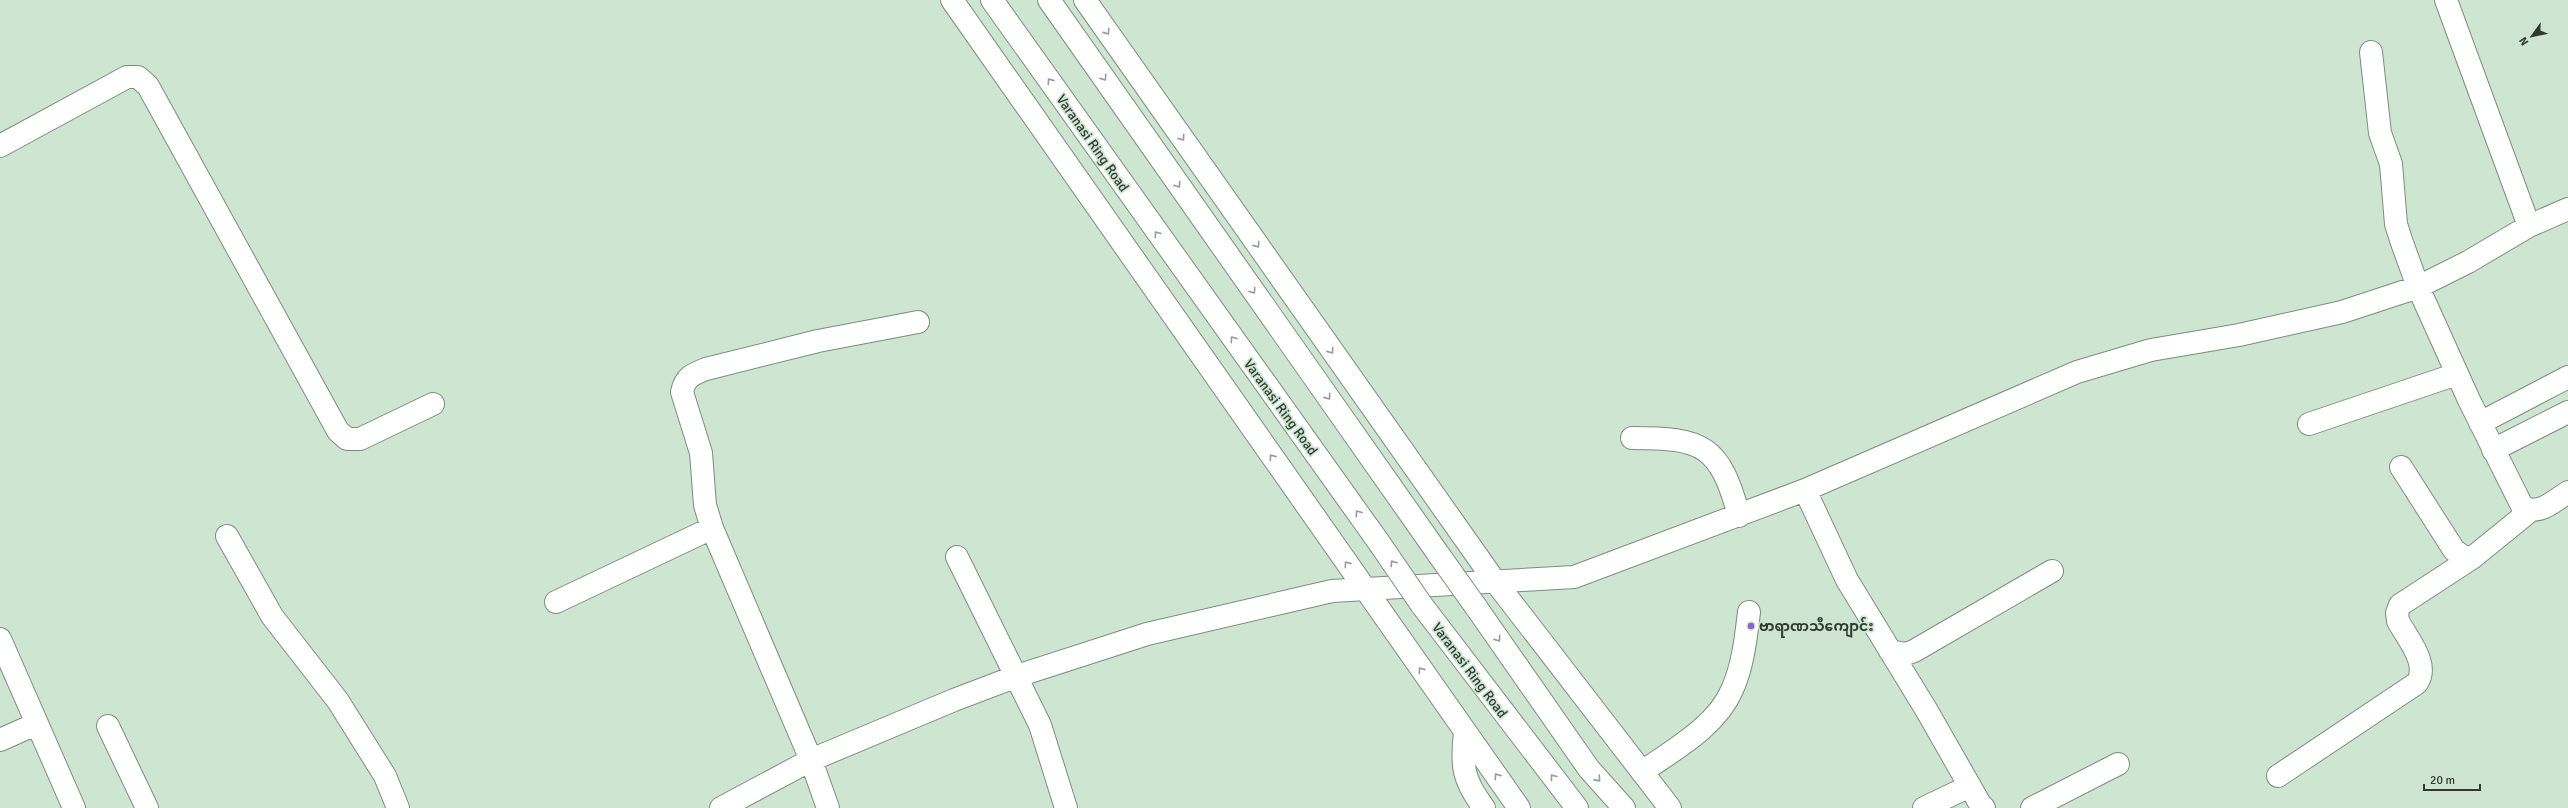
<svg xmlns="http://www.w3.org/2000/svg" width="2568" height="808" font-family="Signika,'Noto Sans Myanmar',sans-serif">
<rect width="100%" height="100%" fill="#cee6d1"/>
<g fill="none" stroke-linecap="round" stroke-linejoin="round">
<g stroke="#798f7b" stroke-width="24">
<path id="minor" d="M2446 0 2529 226
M2371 52 2380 133 2391 164 2396 224 2401 240 2418 287 2469 400 2522 506C2538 517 2554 501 2568 492
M0 146 127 77H138L148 86 338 431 347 439H360L433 404
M2480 423 2568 377
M2309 424 2457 374
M1632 438C1703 438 1720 445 1739 516
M2493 450 2568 412
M2401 467 2454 550 2461 555 2472 558
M1805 490 1847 580 1927 711 1980 804 1984 808
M227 536 272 616 338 701 385 776 398 808
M957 557 1040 725 1066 808
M556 602 712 528
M0 639 74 808
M1890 651 1906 654 1914 651 2052 571
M108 726 147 808
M1465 732C1461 766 1463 780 1484 808
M0 740 36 724
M1642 772C1673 750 1716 727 1732 690 1743 666 1746 637 1749 612
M2278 776 2417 683C2430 664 2407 638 2398 621L2397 613 2400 605 2472 558 2530 511
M721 808 811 760 954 700 1017 676 1147 634 1332 591 1574 577 1805 490 2077 372 2151 350 2239 335 2342 312 2418 287 2468 262 2529 226 2568 209
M828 808 811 760 712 528 705 505 701 453 682 392C685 377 693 374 706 369L818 341 918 322
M1924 808 1970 786
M2032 808 2118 764"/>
</g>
<g stroke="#798f7b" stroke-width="24">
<path id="highway" d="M952 0 1519 808
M992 0 1380 544
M1049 0 1439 555
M1085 0 1494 580 1670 808
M1421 604 1577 808
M1476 607 1589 769 1624 808"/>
</g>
<use href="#minor" stroke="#fff" stroke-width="22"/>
<use href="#highway" stroke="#fff" stroke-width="22"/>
<g stroke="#798f7b" stroke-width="24" stroke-linecap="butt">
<path id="highway-bridge" d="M1380 544 1421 604
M1439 555 1476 607"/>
</g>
<use href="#highway-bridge" stroke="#fff" stroke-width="22"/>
</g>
<defs><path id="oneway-chevron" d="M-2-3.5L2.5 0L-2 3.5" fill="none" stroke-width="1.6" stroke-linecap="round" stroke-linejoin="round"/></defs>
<g stroke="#989c98">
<use href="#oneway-chevron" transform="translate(1107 32) rotate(55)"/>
<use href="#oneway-chevron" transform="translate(1104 78) rotate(55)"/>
<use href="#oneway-chevron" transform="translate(1050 81) rotate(-125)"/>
<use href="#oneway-chevron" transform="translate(1182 138) rotate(55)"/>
<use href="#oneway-chevron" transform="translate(1178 185) rotate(55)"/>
<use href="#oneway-chevron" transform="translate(1157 234) rotate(-126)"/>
<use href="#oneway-chevron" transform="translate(1257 245) rotate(55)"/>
<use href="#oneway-chevron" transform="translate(1253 291) rotate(55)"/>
<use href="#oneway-chevron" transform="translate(1233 339) rotate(-126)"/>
<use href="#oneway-chevron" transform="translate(1331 351) rotate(55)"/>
<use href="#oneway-chevron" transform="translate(1328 397) rotate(55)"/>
<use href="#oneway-chevron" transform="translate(1272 457) rotate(-125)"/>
<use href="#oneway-chevron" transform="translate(1358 513) rotate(-126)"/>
<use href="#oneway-chevron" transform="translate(1393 563) rotate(-124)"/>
<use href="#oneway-chevron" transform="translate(1347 564) rotate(-125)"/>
<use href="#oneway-chevron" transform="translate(1498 639) rotate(55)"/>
<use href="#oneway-chevron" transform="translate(1421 670) rotate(-125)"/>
<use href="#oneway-chevron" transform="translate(1497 776) rotate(-125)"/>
<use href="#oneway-chevron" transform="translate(1553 777) rotate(-128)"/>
<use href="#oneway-chevron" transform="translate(1598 779) rotate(48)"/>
</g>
<circle fill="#8d60da" stroke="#cee6d1" stroke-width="1.5" cx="1751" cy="626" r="4"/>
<g text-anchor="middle" stroke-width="3.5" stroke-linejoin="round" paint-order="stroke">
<g font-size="14" fill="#313a32" stroke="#cee6d1">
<text transform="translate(1093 143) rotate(55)" y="5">Varanasi Ring Road</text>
<text transform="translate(1281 407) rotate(54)" y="5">Varanasi Ring Road</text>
<text transform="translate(1470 670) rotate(53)" y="5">Varanasi Ring Road</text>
</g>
<g font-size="14" font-weight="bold" fill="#313a32" stroke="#cee6d1" text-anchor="start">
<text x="1759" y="631">ဗာရာဏသီကျောင်း</text>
</g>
</g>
<g transform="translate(2532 36) rotate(237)" stroke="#cee6d1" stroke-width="3" paint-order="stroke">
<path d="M0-3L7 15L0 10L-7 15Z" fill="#313a32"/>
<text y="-6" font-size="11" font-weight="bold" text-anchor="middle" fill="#313a32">N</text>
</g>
<path d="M2424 784v6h56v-6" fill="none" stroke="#313a32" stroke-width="2"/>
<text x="2430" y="784" font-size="12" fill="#313a32" stroke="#cee6d1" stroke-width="3" paint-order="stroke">20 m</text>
</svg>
